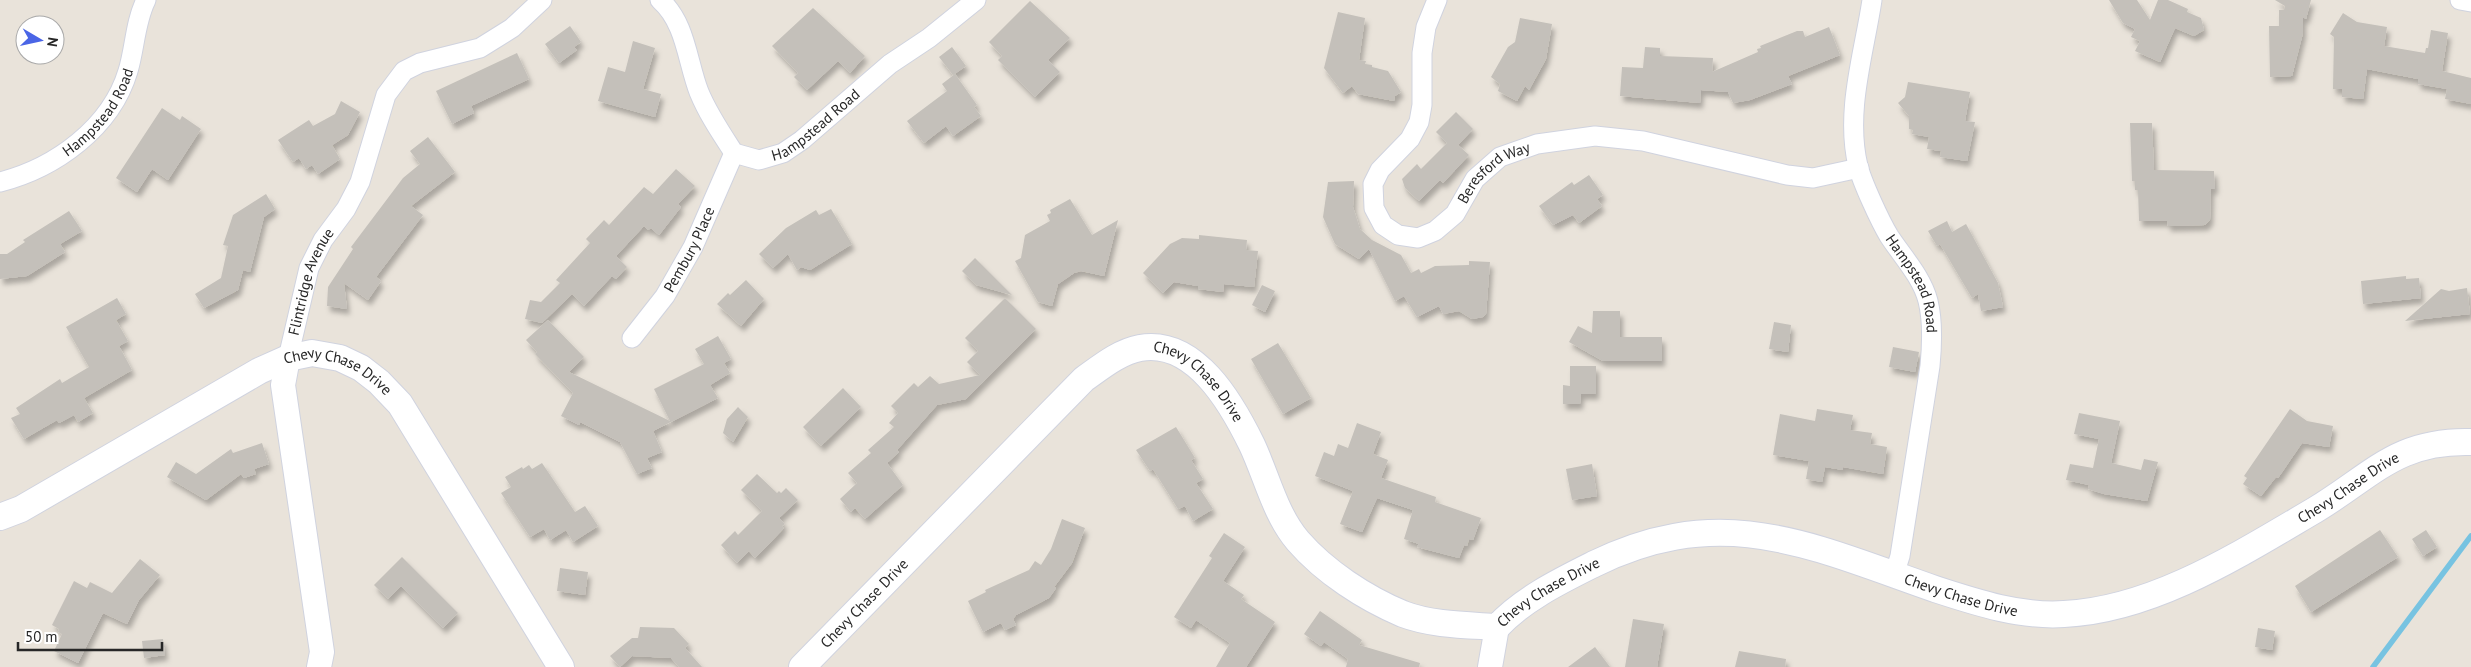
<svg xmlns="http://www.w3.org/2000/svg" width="2471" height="667" font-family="'PT Sans',sans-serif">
<defs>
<filter id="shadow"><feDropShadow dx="3" dy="5.5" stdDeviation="2.5" flood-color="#0004"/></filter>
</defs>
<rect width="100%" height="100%" fill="#e9e3da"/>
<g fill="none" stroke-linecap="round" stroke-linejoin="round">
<path stroke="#77c3e1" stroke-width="5.5" d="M2373 667 2471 536"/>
</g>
<path fill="#c4c0ba" filter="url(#shadow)" d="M2109 0H2137L2150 20 2158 0H2168L2188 9 2187 12 2201 18 2204 30 2194 36 2175 28 2160 62 2135 51 2140 41 2131 37 2135 29 2123 23Z
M2275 0H2311L2306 19 2303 17V33L2292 76 2270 77 2269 26H2279V10H2284L2285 6Z
M1030 1 1070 38 1048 60 1060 72 1035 97 998 60 1002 56 989 42Z
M813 8 865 56 850 73 838 61 807 90 794 77 798 73 772 46Z
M1338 12 1365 18 1359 60 1366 61 1365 64 1372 65V67L1388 71 1401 92 1395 96 1394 101 1358 94 1352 86 1343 93 1324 68Z
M2343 13 2357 22 2387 27 2384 46 2425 53 2426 48H2428L2431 30 2448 33 2442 71 2471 78V104L2445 99 2447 89 2418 84V79L2367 69 2363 99 2342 97V89H2333L2334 37 2330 34Z
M1520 18 1552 24 1546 59 1529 90 1525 86 1517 101 1498 91 1500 84 1491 77 1508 47 1515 42Z
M570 26 581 42 574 47 577 50 559 63 545 44Z
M1829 27 1840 55 1788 76 1792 84 1750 100 1733 103 1728 92 1701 90 1700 103 1620 96 1622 67 1643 68 1645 47 1660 48V56L1713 58 1712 72 1758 52 1757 49 1761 48 1760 46 1797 31H1803L1805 37Z
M633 41 655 48 643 89 661 94 655 117 598 101 608 67 625 72Z
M952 47 966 66 953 75 939 57Z
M517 53 529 79 471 106 474 113 452 124 436 91Z
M955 74 977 105 974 107 981 116 953 136 946 126 924 143 907 121 947 91 942 84Z
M1908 82 1970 92 1965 121 1975 122 1967 161 1940 157 1941 151 1927 149 1929 137 1912 134 1913 130 1909 129V116L1898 103 1905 97Z
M341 101 360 112 348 135 332 145 340 159 318 174 312 165 306 169 299 158 293 162 278 140 309 120 313 126 335 114Z
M162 108 180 120 182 116 201 129 168 180 152 169 137 192 116 178Z
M1456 112 1473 129 1458 145 1469 155 1443 183 1440 180 1419 201 1405 188 1402 179 1417 164 1421 169 1447 143 1436 132Z
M2130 123H2152L2154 170 2214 171 2215 189H2211L2210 220 2205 225 2168 226 2167 221H2139L2138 190H2135V181H2132Z
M428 137 455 172 411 206 423 215 376 277 381 281 368 300 344 283 347 309 327 306 328 287 353 249 351 247 403 178 420 164 410 151Z
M676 169 695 186 678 204 681 207 659 235 651 228 648 230 644 226 616 256 627 267 616 279 612 276 584 306 572 294 542 323 525 319 530 300 541 302 560 283 556 280 590 243 586 239 604 220 609 225 644 187 653 194Z
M1589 175 1603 195 1597 199 1602 206 1579 223 1573 215 1553 225 1539 206 1572 182 1574 185Z
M1354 181 1353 207 1360 229 1372 240 1401 255 1411 273 1419 269 1421 273 1435 266 1469 265V261L1490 262 1486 314 1483 317 1472 319 1459 311 1443 314 1439 306 1417 317 1404 296 1395 301 1369 249 1359 259 1335 244 1323 217 1328 182Z
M266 194 275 209 264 217 250 272 243 270 238 290 204 308 195 294 221 278 228 246 223 245 233 215Z
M1070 199 1092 235 1118 220 1104 276 1081 271 1074 273 1058 284 1052 306 1038 302 1015 261 1021 258 1025 235 1050 221 1047 215 1051 213 1050 210Z
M831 209 852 244 810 270 801 267 797 270 788 254 773 268 759 254 786 228 816 210 819 215Z
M69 211 82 231 60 244 65 252 27 276 0 279V254H7L25 242 23 240Z
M1947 221 1952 232 1966 224 1998 283 2003 307 1981 311 1978 294 1972 298 1940 244 1937 246 1928 231Z
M1199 235 1247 240 1246 250 1258 251 1254 287 1224 284 1223 292 1198 289V286L1174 282 1163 293 1143 273 1170 244 1182 238 1199 239Z
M975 258 1012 295 976 285 962 271Z
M2406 276V279L2419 278 2421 298 2363 304 2361 281Z
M746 280 764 299 741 326 717 304 728 293 730 295Z
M1262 285 1275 291 1265 312 1252 305Z
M2467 288 2470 314 2405 321 2441 289 2449 291Z
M117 298 126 314 116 320 128 341 119 346 132 370 84 398 93 413 78 422 74 415 59 423 57 420 24 439 11 418 20 414 16 408 60 379 62 383 89 367 66 327Z
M1005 298 1036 329 966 399 937 405 897 450 899 452 887 463 903 485 865 519 855 508 851 512 840 499 857 483 848 473 871 453 868 450 894 427 889 423 898 413 891 406 914 383 918 387 930 376 939 384 980 375 967 362 978 351 965 338Z
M1593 311H1620V337H1662V361H1603L1569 342 1578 326 1592 333Z
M548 320 584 357 569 372 670 421 654 389 704 364 695 349 718 336 731 359 724 363 730 373 710 385 718 398 653 431 662 452 647 458 652 468 637 474 620 442 580 422 579 425 561 416 573 393 535 354 537 352 526 340Z
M1774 322 1791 325 1788 352 1769 349Z
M1278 343 1311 398 1283 414 1251 359Z
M1893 347 1919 352 1915 372 1889 367Z
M1570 366H1596V394H1581L1580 404H1563V385L1570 386Z
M843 388 861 407 821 446 803 427Z
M738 407 748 417 733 442 723 433 727 419Z
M1817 409 1853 415 1850 430 1872 433 1870 444 1887 447 1883 474 1843 467V470L1825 467 1822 482 1806 479 1809 461 1773 455 1780 414 1815 421Z
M2290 409 2307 421 2333 426 2329 447 2302 443 2278 478 2276 477 2261 496 2243 484 2247 478 2244 476Z
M2079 413 2120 421 2111 463 2141 470 2144 459 2158 462 2147 501 2104 494 2088 489 2089 485 2066 480 2070 464 2093 468 2099 439 2074 434Z
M1357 423 1381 432 1373 454 1388 460 1381 478 1436 497 1435 502 1481 518 1473 540 1469 539 1467 546 1464 545 1459 558 1417 547 1419 544 1404 539 1413 510 1377 498 1362 532 1340 524 1353 491 1315 476 1324 452 1334 456 1338 444 1348 448Z
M1176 427 1195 458 1191 460 1203 479 1196 483 1213 509 1193 521 1185 506 1178 509 1153 469 1150 471 1136 450Z
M262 443 269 464 254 469 256 474 244 478 241 474 206 500 167 477 176 462 196 474 231 449 233 453Z
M542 463 575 512 585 506 598 526 573 542 566 530 550 540 544 529 530 537 501 493 511 487 505 477 522 467 523 469 529 465 532 469Z
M1592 464 1597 496 1572 500 1566 469Z
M757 474 777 493 779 491 781 493 786 488 798 500 779 518 785 524 782 526 784 528 767 546 755 558 749 551 737 563 721 545 735 531 738 535 762 511 741 490Z
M1062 519 1085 528 1072 563 1054 587 1056 588 1049 598 1016 615 1013 619 1016 625 1005 630 1001 623 983 632 968 601 986 592 985 590 1029 570 1035 561 1041 565 1051 549Z
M2380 530 2398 557 2311 612 2295 586Z
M2426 530 2437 547 2423 556 2412 539Z
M1224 533 1245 547 1223 581 1244 595 1241 599 1275 622 1246 667H1216L1230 643 1196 620 1191 628 1174 617 1212 558 1209 556Z
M402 557 458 613 443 628 401 586 388 599 374 585Z
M140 559 160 575 139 600 127 624 103 613 78 663 54 651 62 634 58 632 59 629 52 625 74 581 87 588 90 582 112 593Z
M560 568 588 572 585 595 557 591Z
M1320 611 1362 640 1359 645 1420 663 1419 667H1346L1348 659 1324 642 1321 646 1304 634Z
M1633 619 1664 624 1657 667H1625Z
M640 627 674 628 689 644 685 648 702 667H679L671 658 632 656 620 667 610 656 632 638H638Z
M2258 628 2275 631 2272 650 2255 647Z
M163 639 165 655 144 658 142 641Z
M1595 647 1610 667H1568Z
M1739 651 1786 659 1785 667H1735Z"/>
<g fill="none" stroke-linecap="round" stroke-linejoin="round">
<g stroke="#d0d3df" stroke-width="21">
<g id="minor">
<path id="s1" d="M660 0C686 23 687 61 699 92 708 114 721 133 734 153L759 160 783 153 802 140 890 64 929 38 976 0"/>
<path id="s2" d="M1437 0 1426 27 1422 53V105L1419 122 1410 139 1380 170 1373 184 1374 208 1383 225 1398 235 1418 238 1435 231 1455 214 1475 179 1500 157 1537 144 1595 136 1643 141 1787 175 1813 178 1859 168"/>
<path id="s3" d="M1872 0C1864 54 1845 111 1858 166 1862 182 1880 221 1889 236 1902 256 1922 277 1928 301 1933 321 1932 345 1930 366L1900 556 1894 575"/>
<path d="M2460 0 2471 2"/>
<path id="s4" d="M0 182C55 168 111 128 128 71 135 48 135 22 146 0"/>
<path id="s5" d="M632 338 665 296 693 247 734 153"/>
<path id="s6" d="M288 358 309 268 323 240 346 209 360 182 386 95 404 71 420 63 480 48 512 28 542 0"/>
</g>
</g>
<g stroke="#d0d3df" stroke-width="26">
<path id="tertiary" d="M288 358 283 385 322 652 319 667
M1490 667 1497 627"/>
</g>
<g stroke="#d0d3df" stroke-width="28">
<g id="secondary">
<path id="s7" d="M0 517 21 509 259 371 288 358 312 353 340 358 361 368 379 382 400 404 561 667"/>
<path id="s8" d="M802 667 1084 379C1101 367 1119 352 1140 348 1195 338 1232 404 1252 445 1267 477 1275 514 1298 541 1325 572 1365 598 1403 614 1432 625 1466 625 1497 627 1523 599 1560 581 1594 564 1723 501 1811 546 1935 589 1975 602 2020 617 2064 614 2153 610 2240 554 2315 510 2373 475 2397 440 2471 442"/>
</g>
</g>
<use href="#minor" stroke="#fff" stroke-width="19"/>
<use href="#tertiary" stroke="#fff" stroke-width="24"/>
<use href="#secondary" stroke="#fff" stroke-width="26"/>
</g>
<g text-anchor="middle" stroke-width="4" stroke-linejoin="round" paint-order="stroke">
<g font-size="15" fill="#272727" stroke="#fff">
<text dy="5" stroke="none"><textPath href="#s4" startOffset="125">Hampstead Road</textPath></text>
<text dy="5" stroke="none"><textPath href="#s1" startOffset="265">Hampstead Road</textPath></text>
<text dy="5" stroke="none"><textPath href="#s2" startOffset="388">Beresford Way</textPath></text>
<text dy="5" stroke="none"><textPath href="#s5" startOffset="106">Pembury Place</textPath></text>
<text dy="5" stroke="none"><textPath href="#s6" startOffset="80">Flintridge Avenue</textPath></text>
<text dy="5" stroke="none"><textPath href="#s3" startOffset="299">Hampstead Road</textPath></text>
<text dy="5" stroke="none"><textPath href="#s7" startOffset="384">Chevy Chase Drive</textPath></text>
<text dy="5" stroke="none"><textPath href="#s8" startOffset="540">Chevy Chase Drive</textPath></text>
<text dy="5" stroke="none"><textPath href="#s8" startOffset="1875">Chevy Chase Drive</textPath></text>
<text dy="5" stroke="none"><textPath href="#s8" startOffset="1020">Chevy Chase Drive</textPath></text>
<text dy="5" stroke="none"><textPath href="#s8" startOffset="1455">Chevy Chase Drive</textPath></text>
<text dy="5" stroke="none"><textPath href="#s8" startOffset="89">Chevy Chase Drive</textPath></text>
</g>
</g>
<g transform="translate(40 40) rotate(99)"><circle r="24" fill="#ffffff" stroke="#a9a9a9"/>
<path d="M0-4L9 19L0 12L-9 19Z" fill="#4a65e6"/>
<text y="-8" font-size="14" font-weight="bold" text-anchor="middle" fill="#272727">N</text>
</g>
<path d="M18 642v8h144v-8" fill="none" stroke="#272727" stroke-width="2.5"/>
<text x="25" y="642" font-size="15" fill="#272727" stroke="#ffffff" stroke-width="4" paint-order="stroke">50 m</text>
</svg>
